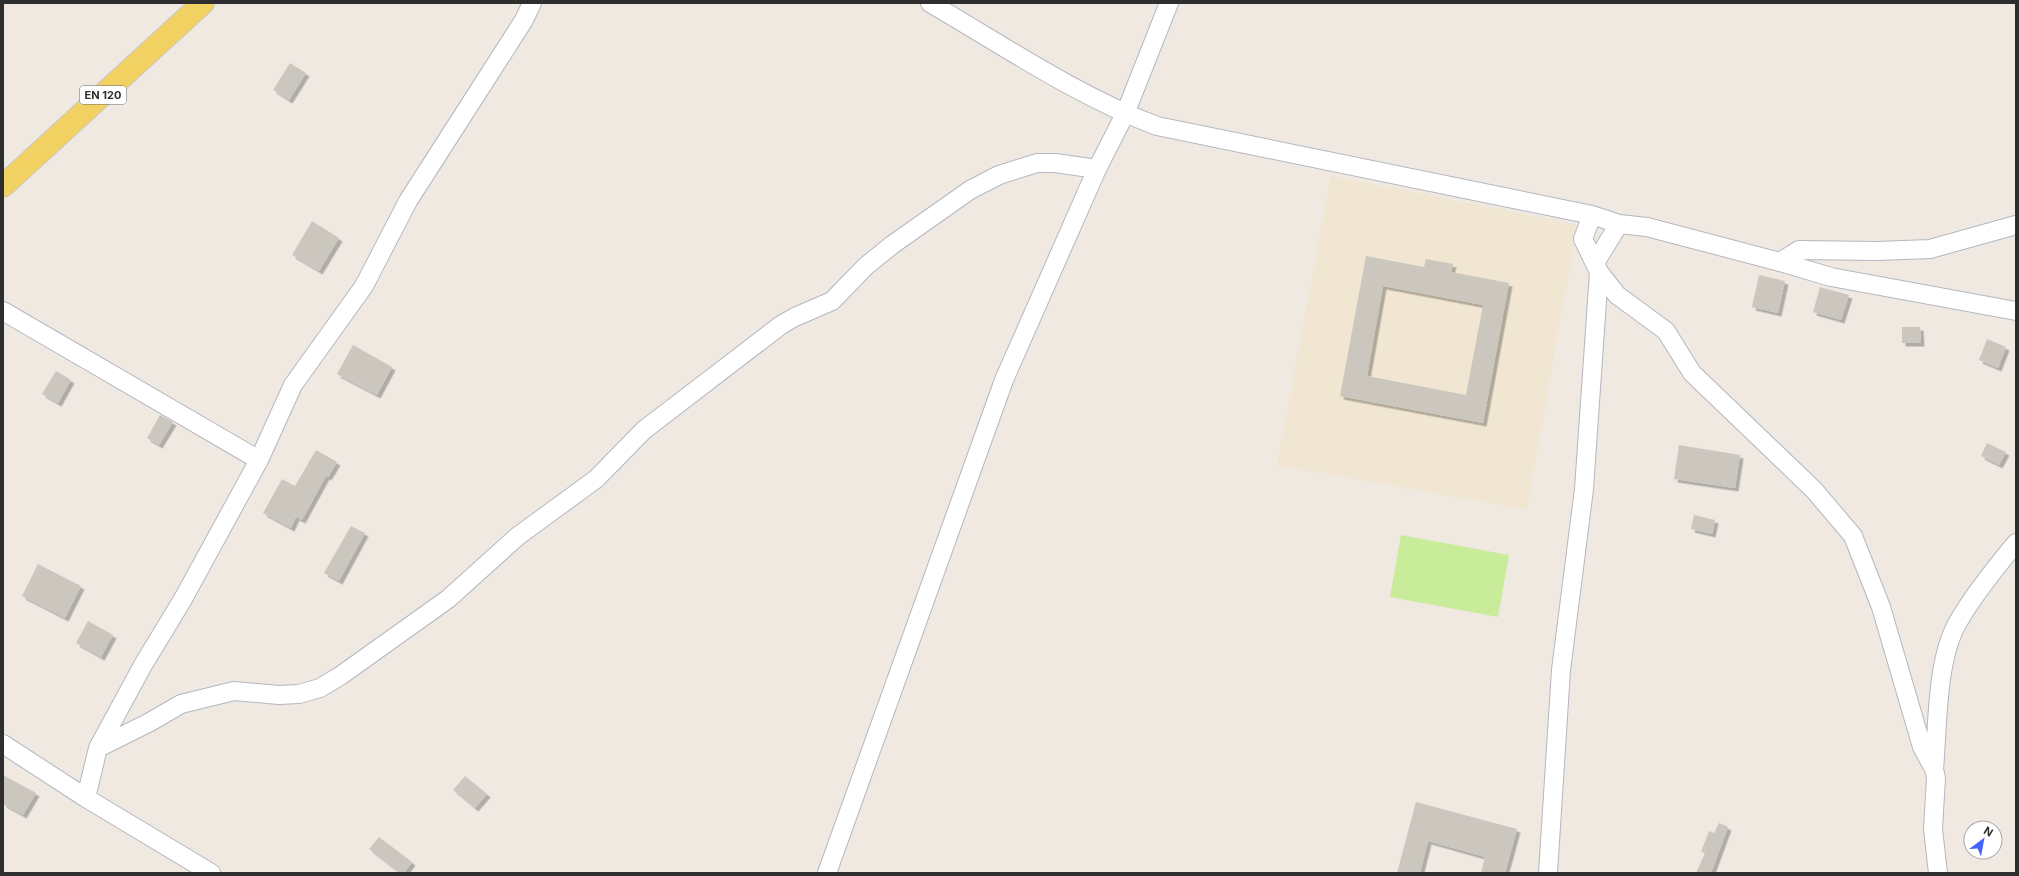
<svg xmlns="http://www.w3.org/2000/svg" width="2019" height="876" font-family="Inter,sans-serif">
<defs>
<filter id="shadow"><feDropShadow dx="3.5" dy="3.5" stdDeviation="0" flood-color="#0004"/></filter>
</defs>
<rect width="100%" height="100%" fill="#efe9e1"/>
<path fill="#f0e6d1" d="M1331 176 1577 225 1527 510 1277 465Z"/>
<path fill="#c9ec9a" d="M1401 535 1509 555 1498 617 1390 597Z"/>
<path fill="#cbc7bf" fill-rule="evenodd" filter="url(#shadow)" d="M290 63 306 73 289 100 273 90Z
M312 221 339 238 319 271 292 255Z
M1366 256 1424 267 1426 259 1453 264 1451 272 1509 283 1483 423 1340 396ZM1383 286 1483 305 1466 395 1367 376Z
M1759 275 1785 281 1778 313 1752 307Z
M1820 287 1849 295 1841 320 1813 312Z
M1902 327H1920L1921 343H1902Z
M1987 339 2006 347 1998 368 1979 360Z
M353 345 392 367 377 395 337 374Z
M56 371 71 380 58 403 42 394Z
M160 415 173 422 159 445 147 438Z
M1987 443 2006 452 1999 465 1981 456Z
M1679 445 1740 455 1735 488 1674 479Z
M316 450 337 462 328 477 326 476 302 520 296 517 291 528 263 513 282 479 295 486Z
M1694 515 1715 520 1712 534 1691 529Z
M351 526 365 533 339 581 324 573Z
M38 564 81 586 65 618 22 596Z
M88 621 113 635 101 657 76 643Z
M3 775 36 793 23 815 3 804Z
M465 776 487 794 475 808 453 790Z
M1416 802 1517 829 1505 873H1481L1485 857 1428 841 1420 873H1397Z
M1719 823 1728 827 1711 873H1696L1705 853 1701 852 1709 831 1714 833Z
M379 837 412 862 404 873H400L369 849Z"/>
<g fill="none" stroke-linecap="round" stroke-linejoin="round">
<g stroke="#b4b7c1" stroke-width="20">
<path id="street" d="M930 3C1004 46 1077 96 1157 126L1592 215 1619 224 1647 227 1780 262 1799 250 1877 251 1930 249 2016 225
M1592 215 1583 239 1599 272 1617 295 1666 331 1692 373 1814 490 1853 536 1881 607 1922 747 1934 769 1936 778 1933 829 1938 873
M1780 262 1831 277 2016 311
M1595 263 1619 224
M3 311 259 460
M3 744 86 798
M98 748 143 665 183 599 259 460 293 385 364 286 408 201 524 20 532 3
M1934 769C1938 725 1936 660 1958 622 1974 594 1996 567 2016 543
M211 873 86 798 98 748 150 722 181 704 234 691 279 695 299 694 320 688 340 676 448 599 518 536 596 479 644 430 781 325 795 317 832 301 866 266 892 245 970 190 999 175 1037 163H1055L1097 169
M827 873 1004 380 1097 169 1125 114 1169 3
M1548 873 1561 670 1584 489 1599 272"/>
</g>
<g stroke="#c9c9c9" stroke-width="24">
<path id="primary" d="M3 186 203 3"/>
</g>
<use href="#street" stroke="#fff" stroke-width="18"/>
<use href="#primary" stroke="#f2d163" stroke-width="22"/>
</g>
<g text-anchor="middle" stroke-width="3.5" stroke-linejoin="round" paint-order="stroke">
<rect fill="#fff" stroke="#6d6d6d" stroke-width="1" x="80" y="86" width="46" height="18" rx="3"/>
<g font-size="11" font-weight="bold" fill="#2e2e2e">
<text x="103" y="99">EN 120</text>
</g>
</g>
<rect width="2019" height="876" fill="none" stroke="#2e2e2e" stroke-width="8"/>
<g transform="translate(1983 840) rotate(32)"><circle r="19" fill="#ffffff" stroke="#ababab"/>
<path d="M0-3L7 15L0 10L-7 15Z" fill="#4264fb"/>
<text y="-6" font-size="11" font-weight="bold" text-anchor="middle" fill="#2e2e2e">N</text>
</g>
</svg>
